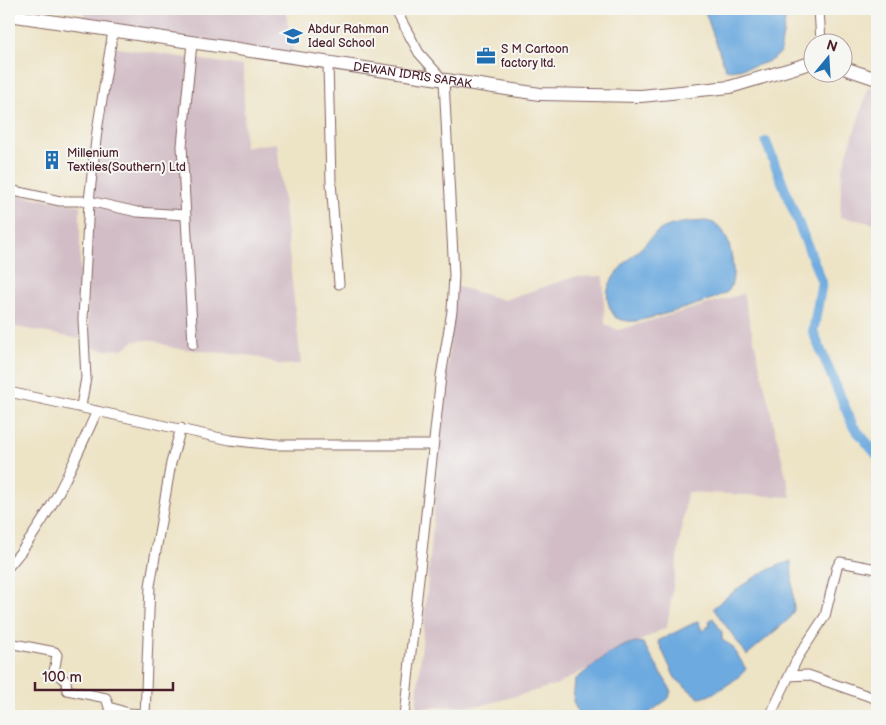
<svg xmlns="http://www.w3.org/2000/svg" width="886" height="725" font-family="'Balsamiq Sans',sans-serif">
<rect width="100%" height="100%" fill="#f6f6f2"/>
<filter id="ink" filterUnits="userSpaceOnUse"><feTurbulence type="fractalNoise" baseFrequency=".02" numOctaves="2"/><feDisplacementMap in="SourceGraphic" scale="10" xChannelSelector="R" yChannelSelector="G"/><feConvolveMatrix kernelMatrix="1 2 1 2 8 2 1 2 1" color-interpolation-filters="sRGB"/></filter>
<filter id="wash" filterUnits="userSpaceOnUse"><feTurbulence type="fractalNoise" baseFrequency=".0096" numOctaves="4" result="noise"/><feDisplacementMap in="SourceGraphic" scale="20" xChannelSelector="R" yChannelSelector="G"/><feGaussianBlur stdDeviation="1.12" result="paint"/><feColorMatrix in="noise" values="0 0 0 0 0 0 0 0 0 0 0 0 0 0 0 0 0 1.4 0 .05"/><feComposite in="paint" operator="in"/></filter>
<g filter="url(#wash)">
<rect width="100%" height="100%" fill="#ede3c5"/>
<path fill="#d2bdc6" d="M84 9H285L295 59 83 23Z
M112 47 243 66 245 147 277 143 301 364 281 365 254 356 173 348 152 340 134 341 123 349 105 350 88 347 86 221Z
M869 86 877 90V224L840 217 842 170Z
M16 195 80 205V339L11 326Z
M603 276 605 324 618 330 743 294 791 497 687 492 667 627 556 685 483 705 416 708 455 286 504 300 574 277Z"/>
<path fill="#6daadf" stroke="#5c6485" d="M704 9H787L780 53C771 65 742 69 728 70L725 68Z
M706 221C712 222 718 224 722 230 731 240 739 283 727 292 716 300 650 319 635 321 629 322 622 320 616 318 593 288 621 267 641 248 648 241 655 232 664 228 677 222 692 222 706 221Z
M791 561 794 610 789 619 747 655 713 608C739 587 759 571 791 561Z
M713 618 722 632V640L732 646 746 669C740 678 710 698 699 698L675 678 658 641 698 621 702 631 710 625 709 621Z
M636 642 643 643 671 690 669 698 645 716H580L573 702 575 680C593 666 613 647 636 642Z"/>
<g fill="none" stroke-linecap="round" stroke-linejoin="round">
<path stroke="#6daadf" stroke-width="10" d="M766 142 822 282 813 332 853 426 877 455"/>
</g>
</g>
<g filter="url(#ink)">
<g fill="none" stroke-linecap="round" stroke-linejoin="round">
<g stroke="#836461" stroke-width="11">
<path id="street" d="M395 9 419 53 444 81 454 275 452 311 441 376 404 716
M819 9 821 42
M192 43 182 146 193 344
M328 64 331 182 339 284
M9 190 60 201H89L137 212 186 215
M9 392 230 440 274 445H433
M81 406 86 378 83 319 89 201 97 131 113 31
M9 566C48 522 73 465 97 411
M9 643 55 652 57 655 54 672 66 681 67 690 106 698 109 707 128 713 146 714
M789 676 808 675 877 699
M145 716 150 586 171 463 181 428
M770 716 798 657 825 616 837 567 840 562 877 569"/>
</g>
<g stroke="#836461" stroke-width="14">
<g id="secondary">
<path id="s1" d="M9 15 540 94 641 96 730 87 814 62"/>
<path d="M844 68 877 79"/>
</g>
</g>
<use href="#street" stroke="#fff" stroke-width="9"/>
<use href="#secondary" stroke="#fff" stroke-width="12"/>
</g>
</g>
<defs>
<g id="school-bare" transform="scale(1.5)"><path d="M0-5L7-2L0 1L-7-2ZM-4 1L0 2.5L4 1V4Q0 6-4 4Z" fill="#1f6fb2" stroke="#f6f6f2" stroke-width="2.5" paint-order="stroke"/></g>
<g id="office-bare" transform="scale(1.5)"><path d="M-6-3h4V-5.5h4V-3h4V5H-6ZM-1-4.5V-3h2v-1.5ZM-6 0V1H6V0Z" fill="#1f6fb2" stroke="#f6f6f2" stroke-width="2.5" paint-order="stroke"/></g>
<g id="building-bare" transform="scale(1.5)"><path d="M-4-6H4V6H1V3H-1V6H-4ZM-2.5-4.3h1.7v1.8h-1.7ZM.8-4.3h1.7v1.8H.8ZM-2.5-1h1.7V.8h-1.7ZM.8-1h1.7V.8H.8Z" fill="#1f6fb2" stroke="#f6f6f2" stroke-width="2.5" paint-order="stroke"/></g>
</defs>
<g fill-rule="evenodd">
<use href="#school-bare" x="293" y="36"/>
<use href="#office-bare" x="486" y="56"/>
<use href="#building-bare" x="52" y="160"/>
</g>
<g text-anchor="middle" stroke-width="4" stroke-linejoin="round" paint-order="stroke">
<g font-size="12" fill="#4a1f2b" stroke="#f6f6f2" text-anchor="start">
<text x="308" y="33">Abdur Rahman<tspan x="308" dy="14">Ideal School</tspan></text>
<text x="501" y="53">S M Cartoon<tspan x="501" dy="14">factory ltd.</tspan></text>
<text x="67" y="157">Millenium<tspan x="67" dy="14">Textiles(Southern) Ltd</tspan></text>
</g>
<g font-size="12" fill="#4a1f2b" stroke="#f6f6f2">
<text dy="4" stroke="none"><textPath href="#s1" startOffset="408">DEWAN IDRIS SARAK</textPath></text>
</g>
</g>
<rect width="886" height="725" fill="none" stroke="#f6f6f2" stroke-width="30"/>
<g transform="translate(828 58) rotate(18)"><circle r="24" fill="#f6f6f2" stroke="#b1a0a2"/>
<path d="M0-4L9 19L0 12L-9 19Z" fill="#1f6fb2"/>
<text y="-8" font-size="14" font-weight="bold" text-anchor="middle" fill="#4a1f2b">N</text>
</g>
<path d="M35 682v8h138v-8" fill="none" stroke="#4a1f2b" stroke-width="2.5"/>
<text x="42" y="682" font-size="15" fill="#4a1f2b" stroke="#f6f6f2" stroke-width="4" paint-order="stroke">100 m</text>
</svg>
